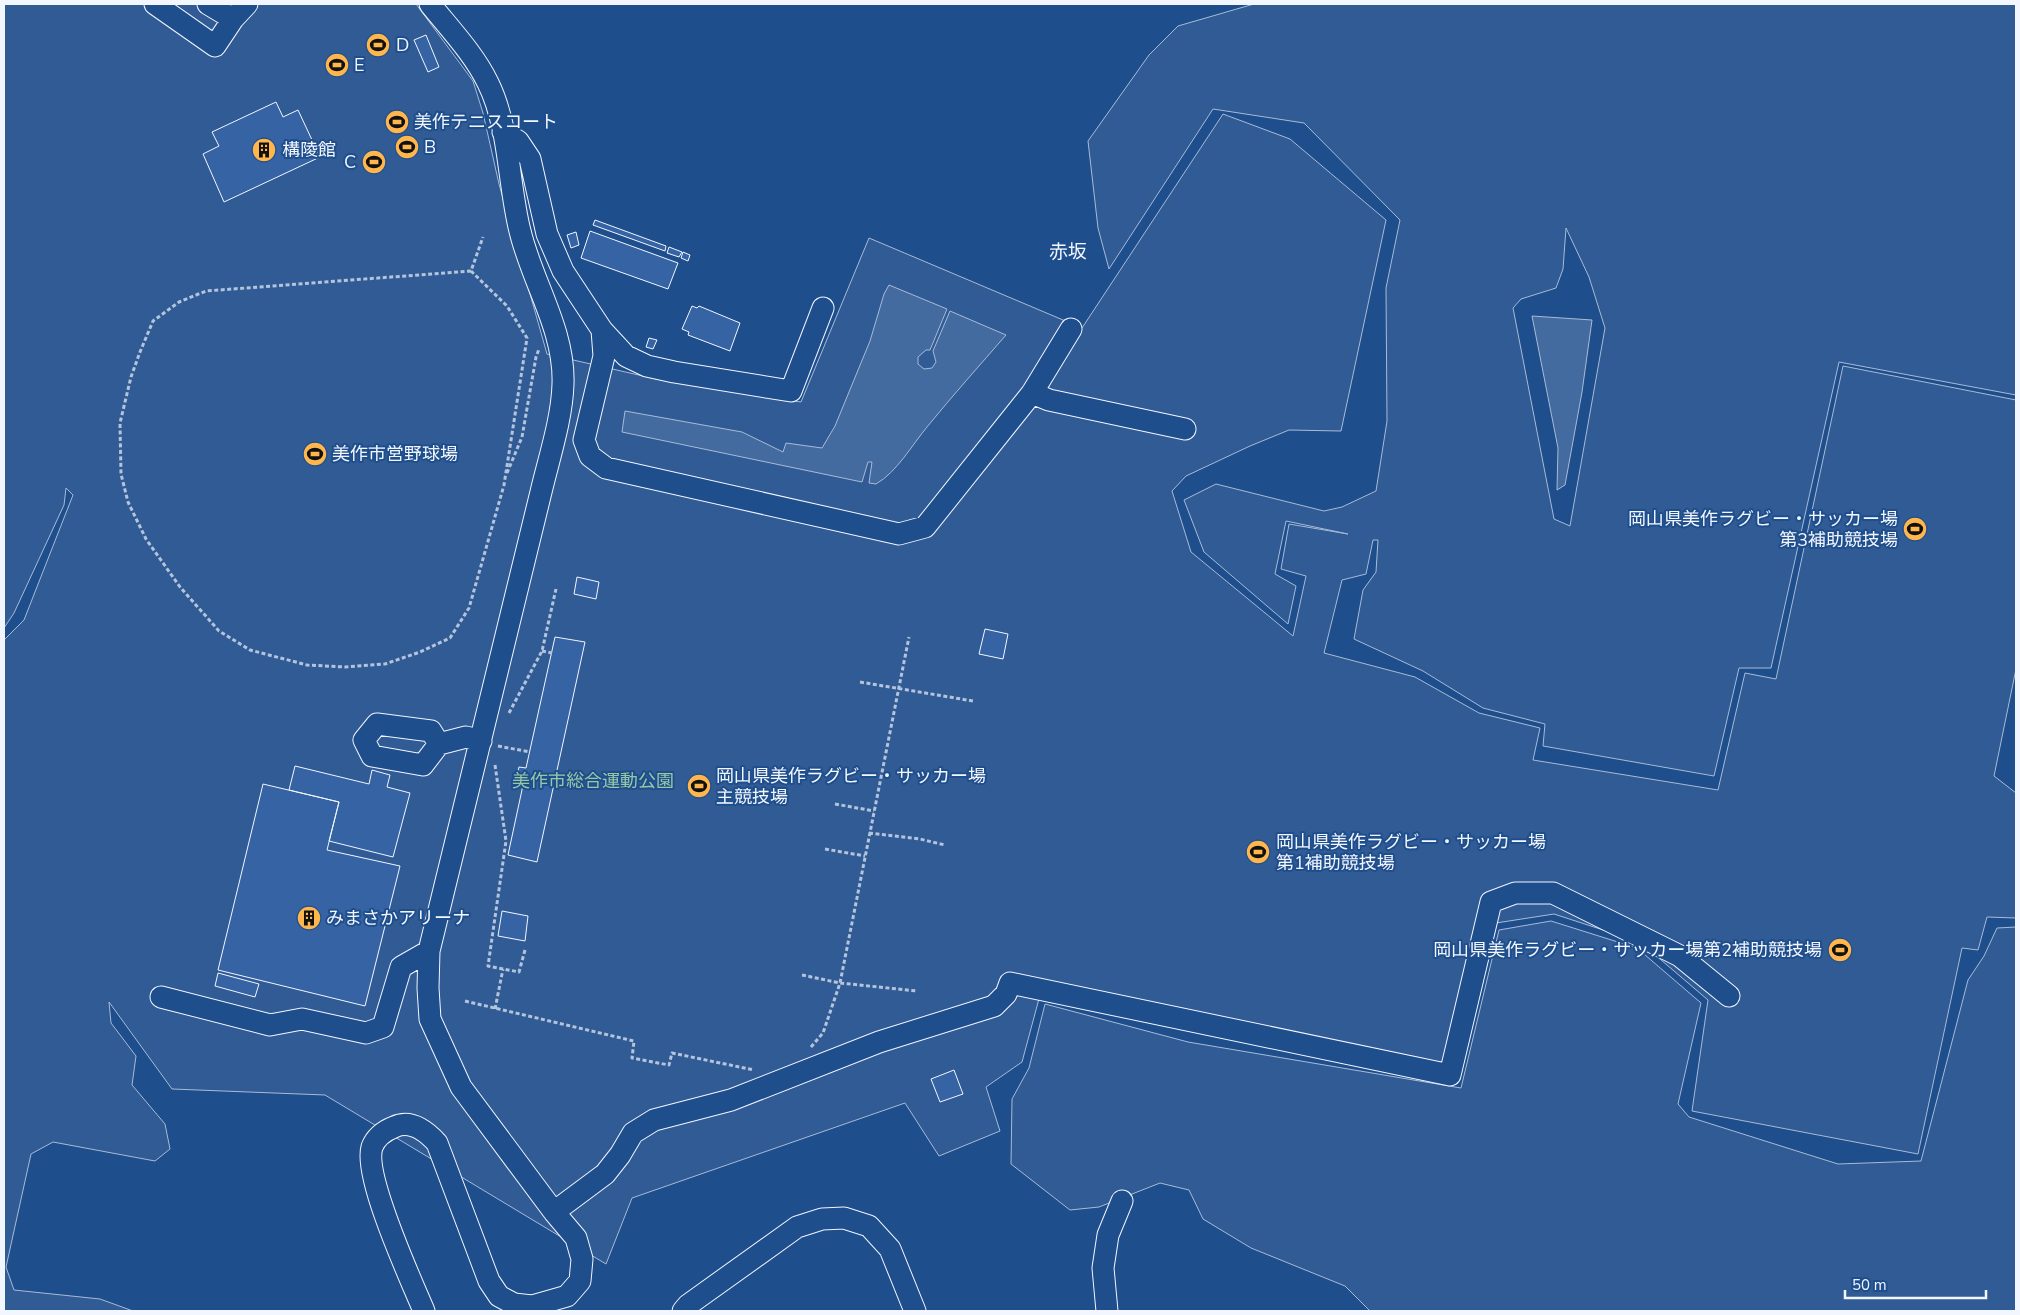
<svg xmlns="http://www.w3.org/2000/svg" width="2020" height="1315" font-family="'Nunito Sans','Noto Sans JP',sans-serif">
<rect width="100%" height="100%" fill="#1f4e8c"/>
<path fill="#305b95" stroke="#a8bbd7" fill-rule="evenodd" d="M4 4H416L473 81 483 113 499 184 547 354 656 379 801 402 869 238 1082 328 1223 114 1290 139 1386 220 1341 431 1289 430 1250 446 1186 476 1172 491 1191 552 1293 636 1306 576 1281 569 1289 524 1348 534 1286 521 1275 574 1296 586 1288 624 1204 552 1184 500 1216 484 1324 511 1342 507 1376 491 1387 421 1386 288 1400 220 1304 123 1213 109 1109 269 1098 228 1088 141 1149 55 1178 26 1254 4H2016V395L1839 362 1771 668H1739L1714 776 1543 746 1545 724 1483 708 1423 671 1354 639 1363 590 1376 572 1378 540H1373L1366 574 1342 580 1324 653 1415 677 1479 713 1540 728 1533 760 1718 790 1745 673 1776 679 1843 366 2016 400V669L1994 776 2016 793V918L1987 917 1978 950 1962 948 1918 1154 1692 1111 1708 1000 1640 942 1554 914 1496 923 1456 1082 1040 995 1022 1062 986 1087 1000 1131 939 1156 905 1103 632 1198 606 1264 325 1095 172 1089 109 1002 111 1023 136 1056 132 1085 165 1124 170 1149 155 1161 53 1142 31 1154 6 1267 14 1290 100 1299 133 1311H4V640L24 620 73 495 66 488 64 505 14 613 4 628ZM1566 228 1589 277 1605 328 1570 526 1554 519 1513 308 1521 299 1556 288 1563 269Z
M1551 921 1637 948 1701 1003 1678 1104 1689 1117 1838 1164 1921 1161 1968 980 1984 956 1997 928 2016 927V1311H1370L1345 1286 1251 1248 1203 1219 1189 1190 1160 1183 1099 1207 1070 1210 1011 1164 1012 1099 1029 1068 1045 1004 1188 1042 1461 1088 1499 930Z"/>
<path fill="#446ba0" stroke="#a8bbd7" d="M889 285 947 309 930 350H926L918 357V364L924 369 932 368 936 362 933 351 950 311 1006 335C980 365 953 395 927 427 912 445 897 472 876 484L869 483 872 462H868L862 482 622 432 625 411 742 432 783 452 786 443 822 448 835 426 870 341 884 294Z
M1532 316 1592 320 1582 392 1565 485 1557 490 1558 448Z"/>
<path fill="#3563a3" stroke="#f2f6ff" d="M426 35 439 67 428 72 414 40Z
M276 102 283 117 298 110 320 157 224 202 203 154 219 146 212 132Z
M595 220 666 246 665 251 593 225Z
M590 231 678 263 668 289 581 258Z
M576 232 579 245 571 248 567 235Z
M669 247 682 252 679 257 667 253Z
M683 252 690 255 688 261 681 258Z
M692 306 697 308 699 306 740 323 730 351 688 335 689 332 682 329Z
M649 338 657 340 653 349 646 347Z
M577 577 599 582 596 599 574 594Z
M985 629 1008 634 1003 659 979 654Z
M555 637 585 642 537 862 508 855 523 785 515 783 519 767 526 768Z
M295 766 369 784 372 770 390 775 387 787 410 793 393 857 329 841 339 802 289 790Z
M263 784 339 802 327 850 400 866 365 1006 218 970Z
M502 911 528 916 525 941 498 936Z
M218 973 259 984 255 997 215 986Z
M954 1070 963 1094 940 1102 931 1079Z"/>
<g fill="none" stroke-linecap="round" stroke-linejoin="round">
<g stroke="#f2f6ff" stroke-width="23">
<path id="minor" d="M155 4 215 46 233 19 247 4
M208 4 233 19
M503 132 518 141 530 159 547 234 563 271 602 330 626 356 647 366 674 372 791 391 823 308
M602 330 604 356 584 440 590 456 606 468 899 534 925 527 1032 393 1071 329
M1032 393 1049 400 1185 429
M439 744 431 731 377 724 364 740 372 756 423 765 439 744 466 737 481 741
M161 997 270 1025 302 1019 366 1033 383 1027 401 967 429 951
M554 1212 605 1174 620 1155 633 1133 654 1120 731 1100 879 1042 994 1006 1006 994 1010 983 1450 1075 1491 902 1515 893H1553L1680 956 1729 996
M424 1311C411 1280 363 1176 372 1147 376 1137 384 1131 394 1127 411 1119 426 1131 437 1143L489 1281 499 1296 514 1304 532 1306 567 1296 580 1281 582 1259 576 1238 554 1212 461 1087 430 1019 428 988 429 951 541 492C549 458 562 419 563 384 565 330 532 282 520 231 508 184 510 127 488 83 474 54 450 29 430 4
M683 1311 688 1305 797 1227 822 1219 844 1218 869 1226 890 1249 915 1311
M1107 1311 1103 1268 1108 1235 1122 1201"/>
</g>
<path stroke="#b3c4dc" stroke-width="3" stroke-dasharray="4 2.5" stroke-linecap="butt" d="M471 271 206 291 179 302 153 321 140 352 131 377 120 423 121 474 128 502 146 539 180 587 219 631 250 650 307 665 345 667 385 664 420 652 450 638 469 608 504 485 527 338 507 306 471 271 483 237
M507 473 522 437 536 357 539 349
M542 651 552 653
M860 682 973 701
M509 713 542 651 556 589
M498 746 530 752
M495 765 506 841 488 966 519 972 525 950
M835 804 874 811
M869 833 920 839 945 845
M825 849 865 856
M802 975 840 983 917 991
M465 1001 634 1041 632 1058 669 1065 672 1053 754 1070
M495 1009 503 969
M811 1047 823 1033 840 983 909 637"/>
<use href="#minor" stroke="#1f4e8c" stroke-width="21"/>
</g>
<defs>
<g id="stadium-disc" transform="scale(1.25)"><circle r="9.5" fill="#ffb74d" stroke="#1f4e8c"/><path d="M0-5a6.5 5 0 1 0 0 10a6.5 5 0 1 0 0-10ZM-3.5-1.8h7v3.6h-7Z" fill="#111"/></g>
<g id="building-disc" transform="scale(1.25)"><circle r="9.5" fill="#ffb74d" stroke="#1f4e8c"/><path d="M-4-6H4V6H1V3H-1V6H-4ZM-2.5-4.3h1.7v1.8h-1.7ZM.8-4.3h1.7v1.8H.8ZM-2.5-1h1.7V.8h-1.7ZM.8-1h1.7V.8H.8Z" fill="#111"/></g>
</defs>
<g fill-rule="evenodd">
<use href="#stadium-disc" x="378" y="45"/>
<use href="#stadium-disc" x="337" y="65"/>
<use href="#stadium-disc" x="397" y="122"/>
<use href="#stadium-disc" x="407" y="147"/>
<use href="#building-disc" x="264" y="150"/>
<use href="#stadium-disc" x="374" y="162"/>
<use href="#stadium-disc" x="315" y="454"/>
<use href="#stadium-disc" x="1915" y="529"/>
<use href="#stadium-disc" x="699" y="786"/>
<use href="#stadium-disc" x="1258" y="852"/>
<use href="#building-disc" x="309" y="918"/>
<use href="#stadium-disc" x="1840" y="950"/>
</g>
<g text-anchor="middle" stroke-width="4" stroke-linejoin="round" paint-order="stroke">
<g font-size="18" fill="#f2f6ff" stroke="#1f4e8c" text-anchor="start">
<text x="396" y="51">D</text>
<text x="354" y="71">E</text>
<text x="414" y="128">美作テニスコート</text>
<text x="424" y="153">B</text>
<text x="282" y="156">構陵館</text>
<text x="356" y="168" text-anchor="end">C</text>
<text x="332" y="460">美作市営野球場</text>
<text x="1898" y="525" text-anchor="end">岡山県美作ラグビー・サッカー場<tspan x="1898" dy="21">第3補助競技場</tspan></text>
<text x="716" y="782">岡山県美作ラグビー・サッカー場<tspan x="716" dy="21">主競技場</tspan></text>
<text x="1276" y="848">岡山県美作ラグビー・サッカー場<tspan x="1276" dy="21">第1補助競技場</tspan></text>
<text x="326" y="924">みまさかアリーナ</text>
<text x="1822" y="956" text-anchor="end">岡山県美作ラグビー・サッカー場第2補助競技場</text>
</g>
<g font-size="18" fill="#97c8a6" stroke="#1f4e8c">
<text x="593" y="787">美作市総合運動公園</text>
</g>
<g font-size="19" fill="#f2f6ff" stroke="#1f4e8c">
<text x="1068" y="258">赤坂</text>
</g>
</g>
<rect width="2020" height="1315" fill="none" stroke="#f2f6ff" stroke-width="10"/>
<path d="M1845 1290v8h141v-8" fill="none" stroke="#f2f6ff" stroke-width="2.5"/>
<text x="1852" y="1290" font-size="15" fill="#f2f6ff" stroke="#1f4e8c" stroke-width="4" paint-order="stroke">50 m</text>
</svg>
